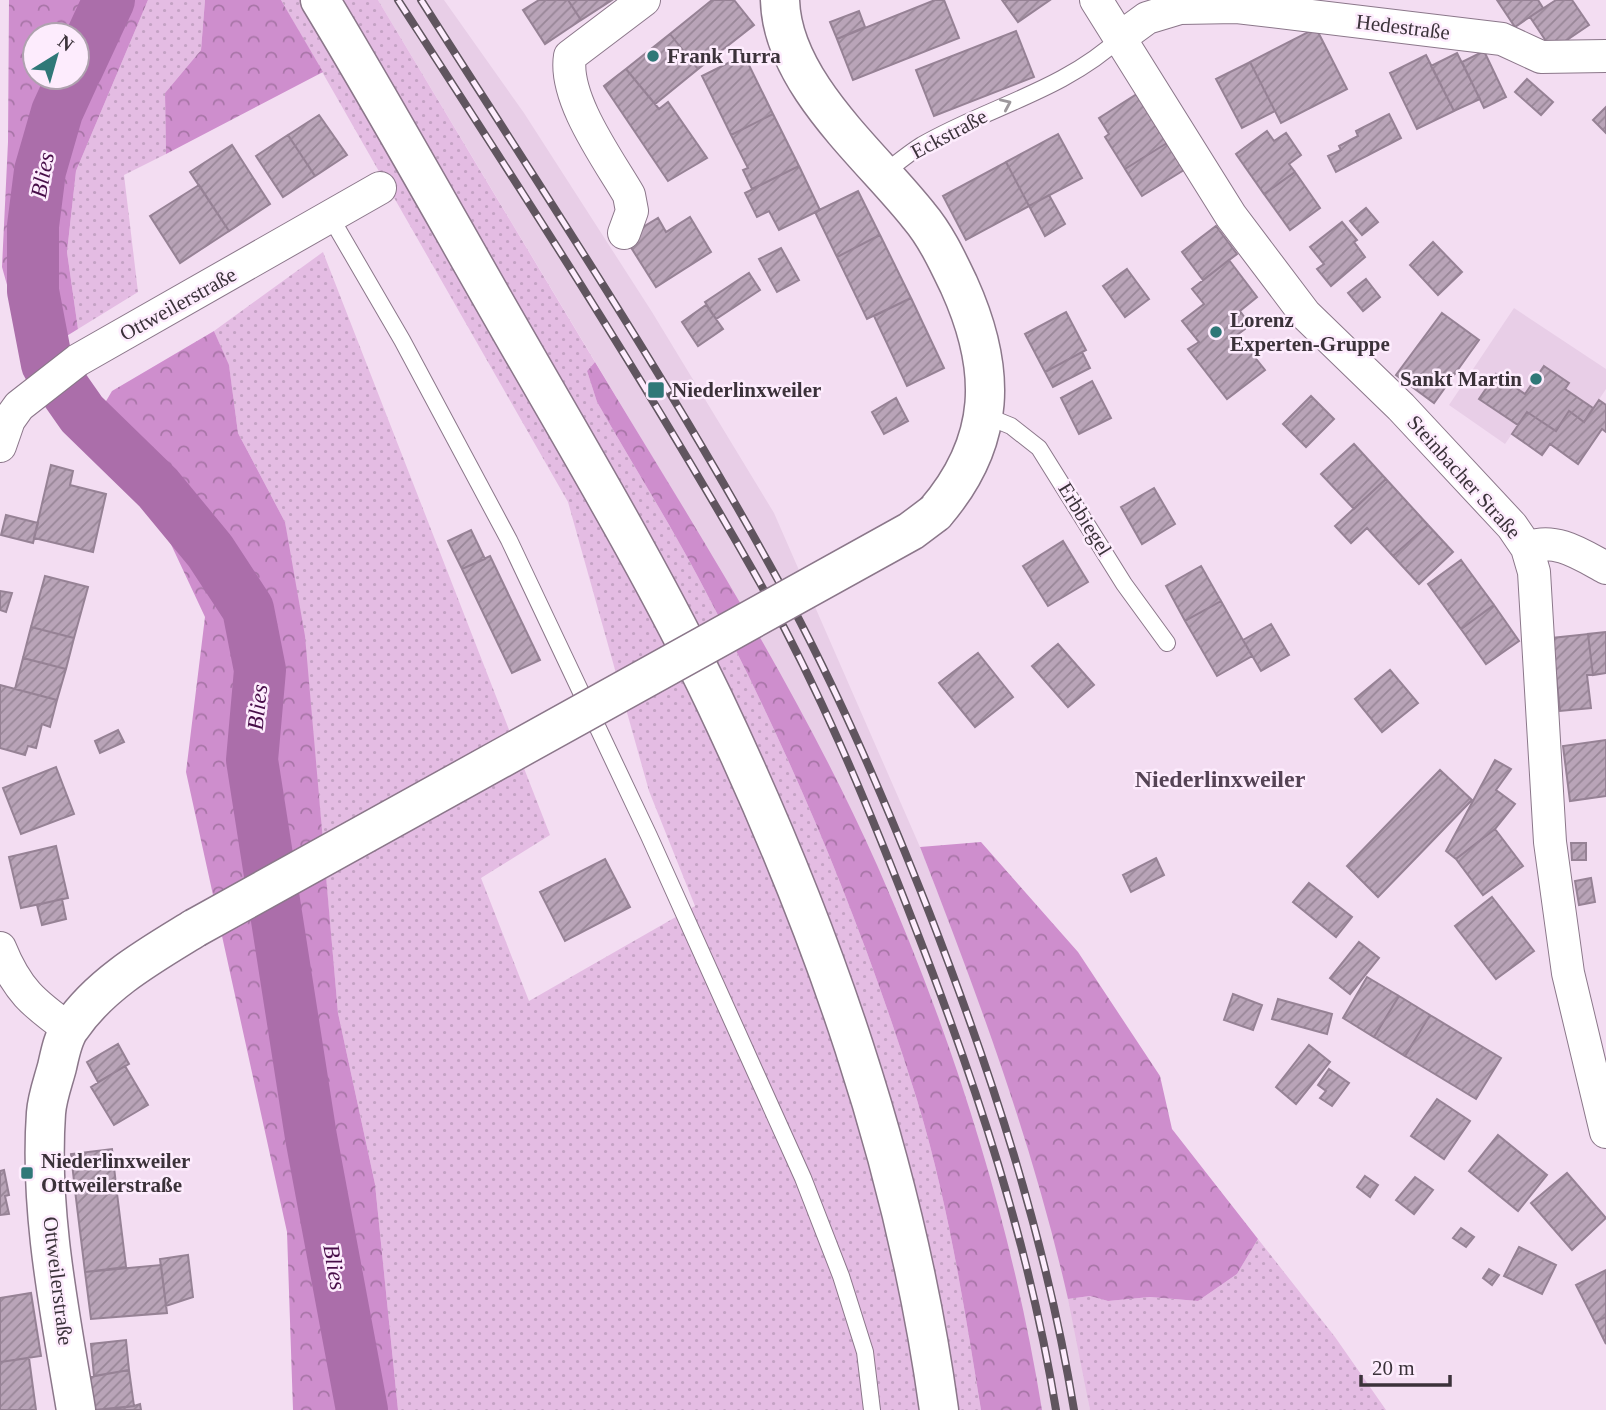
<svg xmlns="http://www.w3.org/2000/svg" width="1606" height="1410" font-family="'Times New Roman',serif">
<defs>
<pattern id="grass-dots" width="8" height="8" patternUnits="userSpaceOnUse" patternTransform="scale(1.75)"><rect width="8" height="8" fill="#e4bce3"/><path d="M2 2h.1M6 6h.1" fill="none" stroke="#c4a2c4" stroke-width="1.8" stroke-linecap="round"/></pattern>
<pattern id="forest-crowns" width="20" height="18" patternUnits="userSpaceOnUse" patternTransform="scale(1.75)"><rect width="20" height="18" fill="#ce8ecd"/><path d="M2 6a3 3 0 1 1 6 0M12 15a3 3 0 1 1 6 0" fill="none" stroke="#a875a7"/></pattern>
<pattern id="building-hatch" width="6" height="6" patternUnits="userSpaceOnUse" patternTransform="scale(1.75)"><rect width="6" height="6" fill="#b9a4b8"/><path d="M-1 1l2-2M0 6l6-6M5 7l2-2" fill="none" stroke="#988697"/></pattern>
</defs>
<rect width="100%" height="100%" fill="#f3ddf2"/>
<path fill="#e8cee7" d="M378 0H444L524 113 652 312 774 513 920 847 973 982 1015 1103 1051 1223 1081 1354 1090 1410H1042L1005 1235 971 1117 929 998 834 777 785 684 680 503Z
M1514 308 1606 369V389L1584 422 1527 412 1505 444 1449 405Z"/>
<path fill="url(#grass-dots)" d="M148 0H205L201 50 165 93 166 154 124 175 138 292 78 329 67 252 76 171Z
M281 0H378L595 362 587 371 597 402C630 460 666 517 698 577 787 744 861 919 917 1100 948 1201 964 1306 981 1410H398L375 1184 338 1013 319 801 285 522 238 433 229 366 214 331 323 252 550 835 481 878 529 1001 695 906 649 791 568 502Z
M1258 1239 1335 1337 1386 1410H1090L1068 1299 1090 1296 1108 1301 1150 1297 1198 1301 1237 1274Z"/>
<path fill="url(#forest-crowns)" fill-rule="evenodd" d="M9 0H148L76 171 67 252 78 329 28 360 2 267 8 142ZM35 35H77V77H35Z
M205 0H281L323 72 166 154 165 93 201 50Z
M214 331 229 365 238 433 285 522 305 636 338 1013 375 1184 398 1410H293L287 1232 186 772 205 617 154 508 95 454 96 418 112 391Z
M595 362C694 526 799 690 877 865 953 1037 1012 1224 1042 1410H981C964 1306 948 1201 917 1100 861 919 787 744 698 577 666 517 630 460 597 402L587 371Z
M981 842 1078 952 1160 1076 1172 1129 1258 1239 1237 1274 1198 1301 1150 1297 1108 1301 1090 1296 1068 1299C1033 1144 978 996 920 847Z"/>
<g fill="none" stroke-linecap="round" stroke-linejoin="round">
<path stroke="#ab6eaa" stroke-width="52" d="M77 69 109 0
M73 77 57 112 40 171 33 226V291L47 364 82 414 158 488 210 551 248 609 260 670 252 760 311 1137 362 1410"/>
</g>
<path fill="url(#building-hatch)" stroke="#968295" stroke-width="2" d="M539 0H568L581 20 545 44 523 10Z
M568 0H612L581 20Z
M712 0H734L754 25 698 69 670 34Z
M935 0H944L959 38 853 80 837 39Z
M1002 0H1050L1018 22Z
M1497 0H1538L1543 8 1515 27Z
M1556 0H1572L1589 25 1552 50 1530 17Z
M859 11 865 27 837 39 830 22Z
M1316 28 1347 89 1281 123 1250 62Z
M1016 31 1034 77 934 116 916 70Z
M670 34 698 69 655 104 626 69Z
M1484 51 1506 97 1484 108 1462 62Z
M1457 53 1480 99 1454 111 1431 66Z
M744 55 773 114 731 135 702 76Z
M1426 55 1454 111 1417 129 1390 73Z
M1250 62 1275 111 1242 128 1216 79Z
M626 69 659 109 668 102 707 158 668 181 604 86Z
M1527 79 1553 102 1541 115 1515 92Z
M1137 94 1167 143 1125 169 1105 137 1109 134 1099 118Z
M1606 107V133L1593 120Z
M773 114 799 166 752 189 743 170 748 168 731 135Z
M1389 114 1401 138 1336 172 1328 156 1341 150 1339 146 1358 136 1356 131Z
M319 115 347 155 315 176 288 135Z
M1267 131 1274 141 1286 133 1301 155 1289 164 1295 172 1264 194 1236 154Z
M1058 134 1082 178 1029 206 1006 162Z
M288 135 315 176 283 197 256 156Z
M1167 143 1184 170 1142 196 1125 169Z
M232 145 270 204 229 231 190 172Z
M1006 162 1029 206 966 240 943 196Z
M799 166 820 210 779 230 769 211 757 217 745 193Z
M1295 172 1320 208 1290 230 1264 194Z
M199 185 229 231 180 263 150 216Z
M858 191 880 235 837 257 815 212Z
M1049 195 1065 224 1045 236 1029 206Z
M1366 208 1378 222 1362 235 1350 221Z
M690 217 711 252 656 287 625 238 658 218 666 232Z
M1342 222 1357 240 1354 242 1365 257 1331 286 1317 269 1324 264 1310 247Z
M1216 226 1237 254 1203 280 1182 252Z
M880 235 911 298 867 319 837 257Z
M1433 242 1462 272 1438 295 1410 265Z
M781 248 799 280 777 292 759 259Z
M1229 260 1257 297 1240 311 1245 318V329L1237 335 1265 370 1227 399 1188 349 1199 342 1182 321 1204 304 1192 289Z
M1127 269 1149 299 1125 317 1103 286Z
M749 273 760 290 716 319 705 302Z
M1366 279 1380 297 1363 311 1348 293Z
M911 298 944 368 907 386 874 316Z
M706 305 723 329 698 346 682 322Z
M1066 312 1086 350 1045 372 1025 334Z
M1442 313 1479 340 1434 403 1396 375Z
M1082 352 1090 368 1053 387 1045 372Z
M1544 366 1569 383 1565 389 1593 408 1584 422 1569 411 1556 431 1527 412 1518 425 1479 399 1496 374 1525 394Z
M1092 381 1111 418 1079 434 1061 398Z
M1311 396 1334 419 1306 447 1283 424Z
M896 398 908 421 884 434 872 412Z
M1599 400 1606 405V432L1602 429 1578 464 1550 444 1542 455 1512 434 1527 412 1556 431 1569 411 1584 422Z
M1354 444 1386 479 1354 509 1321 474Z
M51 465 73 471 70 485 106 494 93 552 34 538Z
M1386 479 1428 525 1393 556 1367 528 1351 543 1335 526Z
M1154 488 1175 524 1142 544 1121 507Z
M6 515 38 523 33 543 1 535Z
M1428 525 1453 552 1419 584 1393 556Z
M471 530 485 559 462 569 448 541Z
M1063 541 1088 582 1048 606 1023 566Z
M490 556 540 660 512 673 462 569Z
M1461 560 1494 605 1461 629 1428 584Z
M1201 566 1221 601 1185 621 1166 586Z
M45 576 88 587 74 638 31 627Z
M0 591 12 593 6 612 0 610Z
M1221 601 1252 656 1217 676 1185 621Z
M1494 605 1519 641 1486 664 1461 629Z
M1271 624 1289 655 1261 671 1243 640Z
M31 627 74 638 66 669 23 658Z
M1606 632V673L1593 675 1588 634Z
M1588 634 1593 675H1587L1591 708 1560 711 1552 638Z
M1058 644 1094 685 1068 707 1032 666Z
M978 653 1013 697 975 727 939 683Z
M23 658 66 669 57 700 15 689Z
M1390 670 1418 703 1382 732 1355 699Z
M0 685 57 700 50 727 42 724 36 748 28 746 25 755 0 748Z
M118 730 124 742 100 753 95 741Z
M1606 740V796L1570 801 1563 746Z
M1495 760 1511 769 1496 790 1515 804 1495 829 1456 859 1446 851Z
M56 767 74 814 21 834 3 788Z
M1440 770 1472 800 1378 897 1347 866Z
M1495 829 1523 866 1483 895 1456 859Z
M1571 843H1586V860H1572Z
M56 846 68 898 21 908 9 857Z
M1156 858 1164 875 1131 892 1123 875Z
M605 859 630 907 565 941 540 892Z
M1591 878 1595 902 1579 905 1575 881Z
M1309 883 1352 917 1336 937 1293 902Z
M1492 897 1534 951 1496 979 1455 926Z
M62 899 66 919 42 925 37 905Z
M1359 942 1379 958 1350 994 1330 978Z
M1367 977 1399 996 1374 1037 1343 1018Z
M1233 994 1262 1005 1253 1030 1224 1020Z
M1399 996 1430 1015 1405 1056 1374 1037Z
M1278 999 1332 1014 1327 1034 1272 1019Z
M1430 1015 1501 1058 1476 1099 1405 1056Z
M118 1044 129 1064 98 1082 87 1062Z
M1309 1045 1330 1062 1296 1104 1276 1087Z
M125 1066 148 1105 114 1125 91 1087Z
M1329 1069 1349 1083 1332 1106 1320 1098 1326 1091 1318 1085Z
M1437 1099 1470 1121 1444 1159 1411 1136Z
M1498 1135 1547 1175 1518 1211 1469 1171Z
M112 1149 116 1185 75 1190 71 1154Z
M4 1170 9 1195 5 1196 9 1214 0 1215V1171Z
M1567 1173 1606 1218 1572 1250 1531 1203Z
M1365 1176 1378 1185 1370 1197 1357 1187Z
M1415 1177 1433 1190 1414 1214 1396 1200Z
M116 1185 126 1267 85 1272 75 1190Z
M1461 1228 1474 1237 1466 1247 1453 1238Z
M1519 1247 1556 1265 1542 1294 1504 1276Z
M188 1255 193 1297 166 1306 160 1259Z
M161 1265 167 1313 91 1319 85 1272Z
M1489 1269 1499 1275 1492 1285 1483 1278Z
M1606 1270V1317L1595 1322 1576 1285Z
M31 1293 41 1356 0 1362V1298Z
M1606 1317V1344L1595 1322Z
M126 1340 129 1370 94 1376 91 1344Z
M29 1358 36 1410H0V1362Z
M129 1370 134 1406 94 1410 90 1377Z
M140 1404 141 1410H106L134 1406Z"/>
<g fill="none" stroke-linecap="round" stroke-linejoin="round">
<g stroke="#8b778a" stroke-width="18">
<path id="service" d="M883 174C896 164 909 153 922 145 988 107 1065 90 1121 37
M331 218 402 340 509 540 649 836 803 1178 841 1276 865 1352 872 1410
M984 415 1011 426 1039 448 1124 584 1167 643"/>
</g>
<g stroke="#8b778a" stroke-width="34">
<path id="minor" d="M1096 0 1231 216 1305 314 1401 407 1512 526 1527 548 1534 572 1550 842 1568 973 1606 1132
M1121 37 1147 18 1180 8 1237 7 1502 39 1541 57 1606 56
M624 233 632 211 629 195C608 159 563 98 570 56L644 0
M0 446 9 420 19 406 78 360 380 188
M1527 548C1555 536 1582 555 1606 568
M0 948C17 990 33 1003 69 1029"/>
</g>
<g stroke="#8b778a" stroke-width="41">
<path id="secondary" d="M780 0C782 83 871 155 919 216 936 236 948 262 959 285 997 369 997 441 935 513
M76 1410C60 1313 39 1212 46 1113 47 1098 53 1082 57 1067 60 1054 63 1037 71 1027 101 983 151 955 195 928"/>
</g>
<g stroke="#8b778a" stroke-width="41">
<path id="trunk" d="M320 0C385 107 445 216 507 324 578 448 652 571 714 700 821 925 905 1162 939 1410"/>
</g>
<use href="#service" stroke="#fff" stroke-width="16"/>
<use href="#minor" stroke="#fff" stroke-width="32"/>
<use href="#secondary" stroke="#fff" stroke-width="38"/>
<use href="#trunk" stroke="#fff" stroke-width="38"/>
<g stroke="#60555f" stroke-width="8">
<path id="rail" d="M398 0C519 187 641 374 752 569 817 682 868 805 915 927 976 1084 1029 1243 1056 1410
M421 0C539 185 662 370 768 562 831 674 882 793 929 912 992 1074 1046 1239 1074 1410"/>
</g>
<use href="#rail" stroke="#fdecfd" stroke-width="5" stroke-dasharray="16" stroke-linecap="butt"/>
<g stroke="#8b778a" stroke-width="41" stroke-linecap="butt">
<path id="secondary-bridge" d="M195 928 911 531 935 513"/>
</g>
<use href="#secondary-bridge" stroke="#fff" stroke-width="38"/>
</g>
<defs><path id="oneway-chevron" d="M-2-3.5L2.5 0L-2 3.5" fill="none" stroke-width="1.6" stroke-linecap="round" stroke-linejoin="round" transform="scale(1.75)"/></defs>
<use stroke="#9d989c" href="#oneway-chevron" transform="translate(1006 104) rotate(-24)"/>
<g fill="#2f7878" stroke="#fdecfd" stroke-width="2.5">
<circle cx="653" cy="56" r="7"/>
<circle cx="1216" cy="332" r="7"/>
<circle cx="1536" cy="379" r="7"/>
<rect x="647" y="381" width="18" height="18" rx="3.5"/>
<rect x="20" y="1166" width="14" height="14" rx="3.5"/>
</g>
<g text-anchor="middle" stroke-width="5" stroke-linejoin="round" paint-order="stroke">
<g font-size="21" fill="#3b323a" stroke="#fdecfd">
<text transform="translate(1403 27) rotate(7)" y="7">Hedestraße</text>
<text transform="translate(949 134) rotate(-28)" y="7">Eckstraße</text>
<text transform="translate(178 304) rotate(-29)" y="7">Ottweilerstraße</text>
<text transform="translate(1464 477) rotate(48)" y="7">Steinbacher Straße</text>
<text transform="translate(1085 519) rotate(58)" y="7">Erbbiegel</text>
<text transform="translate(58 1281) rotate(83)" y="7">Ottweilerstraße</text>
</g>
<g font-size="21" font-weight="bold" fill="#3b323a" stroke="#fdecfd" text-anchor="start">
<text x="667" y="63">Frank Turra</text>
<text x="1230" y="327">Lorenz<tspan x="1230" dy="24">Experten-Gruppe</tspan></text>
<text x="1522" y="386" text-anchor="end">Sankt Martin</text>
<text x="672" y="397">Niederlinxweiler</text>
<text x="41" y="1168">Niederlinxweiler<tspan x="41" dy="24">Ottweilerstraße</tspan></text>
</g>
<g font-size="23" font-style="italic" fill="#470d48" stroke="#fdecfd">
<text transform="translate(42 175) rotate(-79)" y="8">Blies</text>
<text transform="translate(257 707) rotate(-84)" y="8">Blies</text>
<text transform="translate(335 1267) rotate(80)" y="8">Blies</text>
</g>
<g font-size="24" font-weight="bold" fill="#554355" stroke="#fdecfd">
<text x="1220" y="787">Niederlinxweiler</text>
</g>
</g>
<g transform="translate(56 56) rotate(37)"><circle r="33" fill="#fdecfd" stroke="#afa2af" stroke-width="2"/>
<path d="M0-5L12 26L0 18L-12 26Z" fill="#2f7878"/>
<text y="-10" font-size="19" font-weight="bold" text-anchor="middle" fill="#3b323a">N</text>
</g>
<path d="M1361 1375v10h89v-10" fill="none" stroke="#3b323a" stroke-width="3.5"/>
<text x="1372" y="1375" font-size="21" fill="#3b323a" stroke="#fdecfd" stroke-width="5" paint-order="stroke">20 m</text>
</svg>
